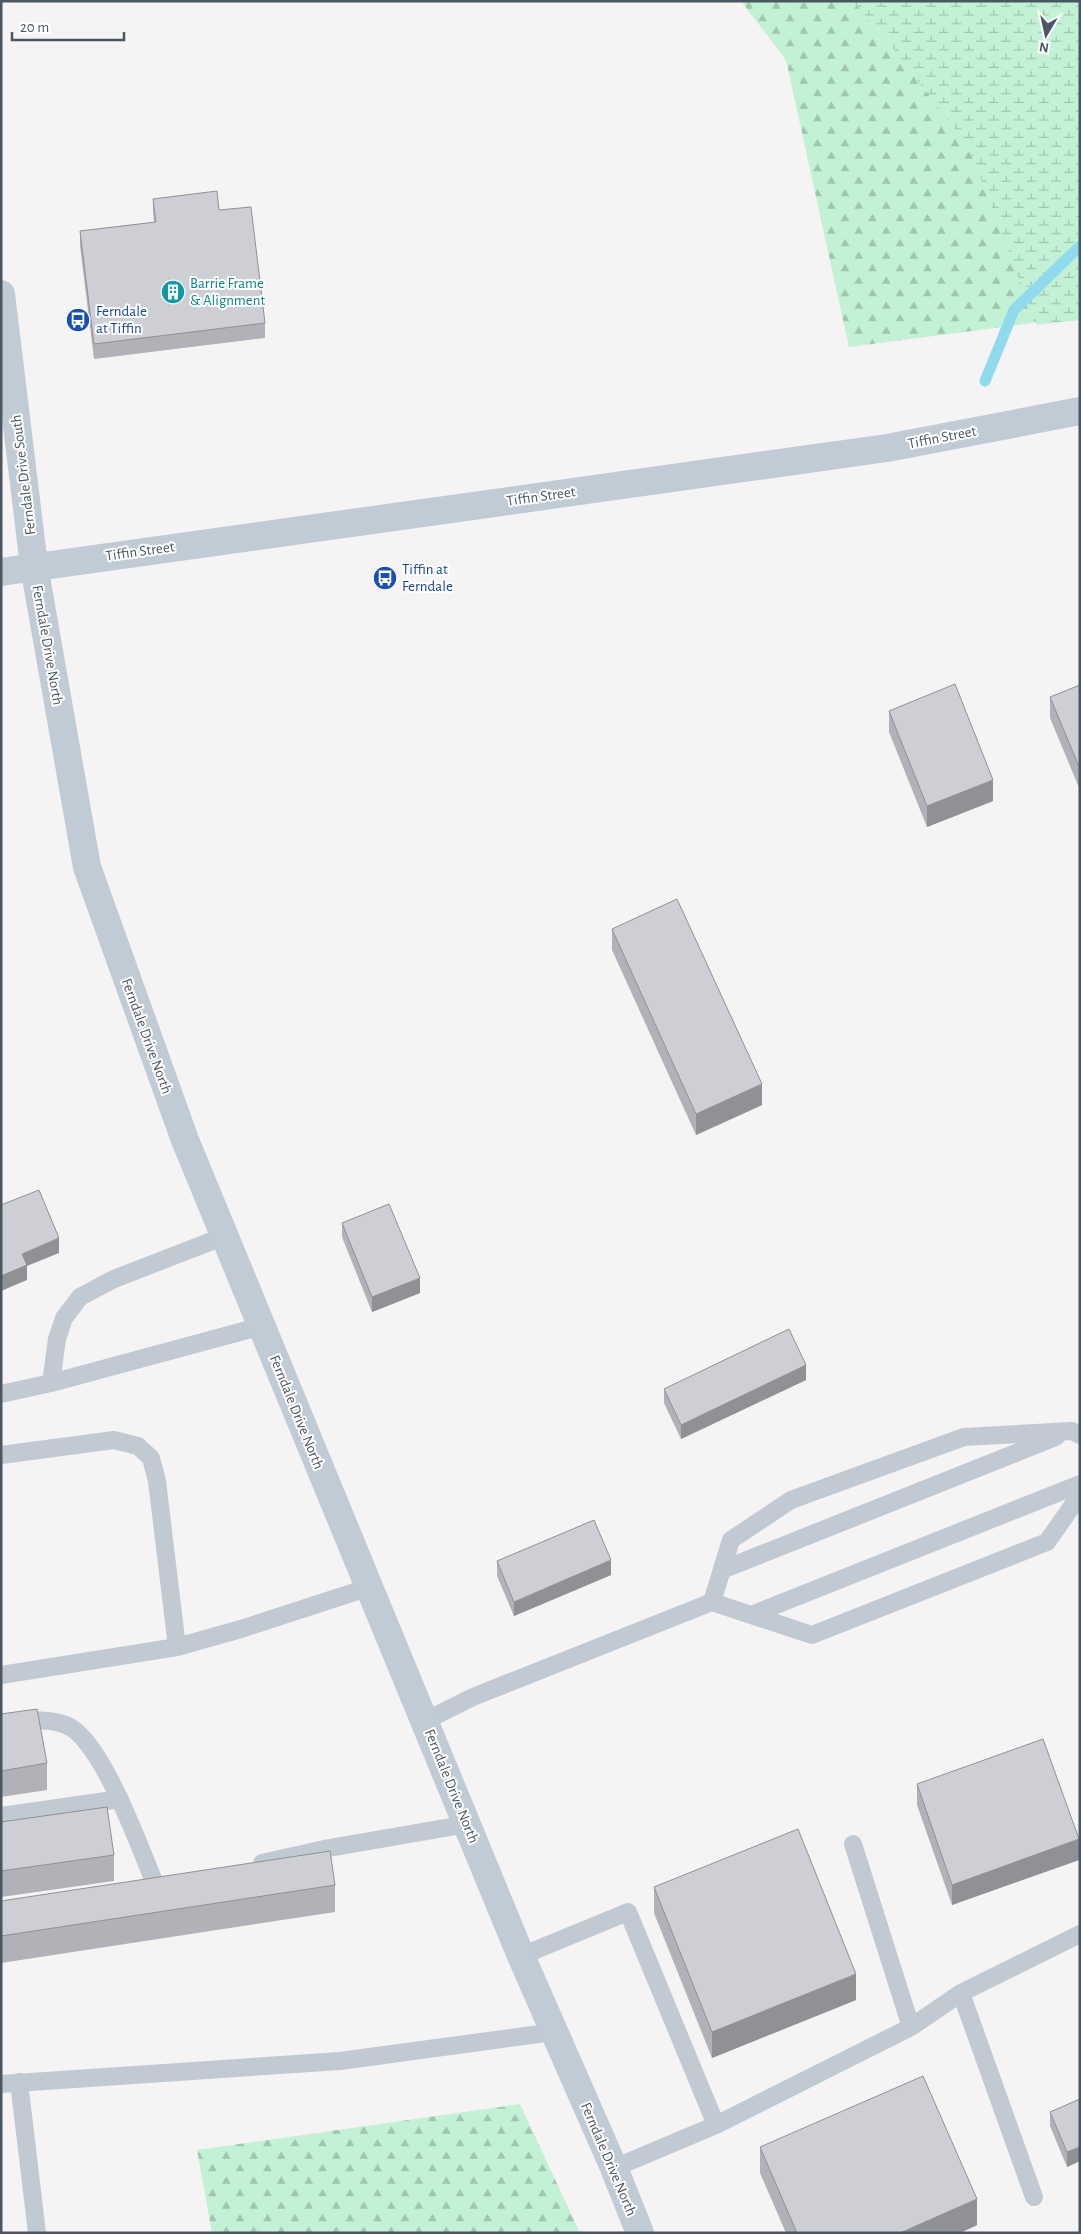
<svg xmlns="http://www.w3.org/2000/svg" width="1081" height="2234" font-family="'Alegreya Sans',sans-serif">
<defs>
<pattern id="forest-firs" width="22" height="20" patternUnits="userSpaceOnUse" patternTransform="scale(1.25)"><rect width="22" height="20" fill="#c3f1d5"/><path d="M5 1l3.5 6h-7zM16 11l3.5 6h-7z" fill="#a0c6b0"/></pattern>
<pattern id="wetland-marsh" width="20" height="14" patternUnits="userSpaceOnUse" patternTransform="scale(1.25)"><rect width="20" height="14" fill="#c3f1d5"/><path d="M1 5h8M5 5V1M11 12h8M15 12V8" fill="none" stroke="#a0c6b0"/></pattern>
</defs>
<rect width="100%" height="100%" fill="#f5f3f3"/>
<path fill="url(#forest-firs)" d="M741 1H1080V317L849 347 786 60Z
M520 2104 580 2233H212L197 2150Z"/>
<path fill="url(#wetland-marsh)" d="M853 1H1080V320L1037 325 969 148 896 52Z"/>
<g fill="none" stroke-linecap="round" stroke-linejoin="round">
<path stroke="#90daee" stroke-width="11" d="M985 381 1014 310 1080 246"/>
<path stroke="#c1cad2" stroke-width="18" d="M51 1383 57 1339 64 1318 80 1297 114 1279 225 1236
M1 1394 51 1383 262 1326
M1 1455 114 1440 138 1446 151 1458 157 1481 177 1647
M722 1570 1056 1437
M712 1602 731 1540 791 1500 964 1437 1072 1431 1080 1435
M751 1615 1080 1484
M1 1675 177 1647 241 1629 370 1587
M425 1721 473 1697 712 1602 812 1635 1047 1542 1080 1495
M1 1723C22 1722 45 1717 66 1725 102 1739 140 1849 156 1886
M1 1816 120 1799
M853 1844 911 2027
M262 1863 329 1848 468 1824
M521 1956 628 1912 716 2125
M961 1993 1034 2197
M19 2082 37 2233
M1 2084 340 2061 554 2032
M614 2168 716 2125 911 2027 961 1993 1080 1934"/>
<path stroke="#c1cbd6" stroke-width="28" d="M1 294 34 566 87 867 185 1140 521 1956 614 2168 640 2233
M1 572 887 448 1080 411"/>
</g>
<path fill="#b0b2b7" d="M153 199 219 210 265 323V338L94 359 80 246V231L154 222 153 213Z
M1080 685V790L1050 718V697Z
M889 711 993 801 927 827 889 732Z
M612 929 762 1105 696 1135 612 950Z
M342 1223 420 1293 372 1312 342 1237Z
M806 1380 681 1439 664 1403V1389Z
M497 1561 611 1575 514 1616 497 1576Z
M1 1714 47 1763V1790L1 1797Z
M917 1784 1079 1860 952 1905 917 1805Z
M1 1822 114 1855V1881L1 1897Z
M335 1885V1912L1 1963V1901Z
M654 1887 856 2000 712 2058 654 1913Z
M1080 2099V2161L1067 2167 1050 2126V2112Z
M760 2147 977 2225 960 2233H786L760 2173Z"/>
<path fill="#909195" d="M993 780V801L927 827V806Z
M762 1084V1105L696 1135V1114Z
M59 1238V1253L27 1266V1280L1 1291V1276L22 1254Z
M420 1278V1293L372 1312V1297Z
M806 1365V1380L681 1439V1425Z
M611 1560V1575L514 1616V1602Z
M1079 1839V1860L952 1905V1885Z
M856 1974V2000L712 2058V2032Z
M1080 2147V2161L1067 2167V2152Z
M977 2199V2225L960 2233H900Z"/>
<path fill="#cdcfd5" stroke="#909195" d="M217 191 219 210 251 207 265 323 94 344 80 231 156 222 153 199Z
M955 684 993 780 927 806 889 711Z
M1080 685V769L1050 697Z
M677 899 762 1084 696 1114 612 929Z
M39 1190 59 1238 22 1254 27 1265 1 1276V1205Z
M389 1204 420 1278 372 1297 342 1223Z
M789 1329 806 1365 681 1425 664 1389Z
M594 1520 611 1560 514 1602 497 1561Z
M37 1709 47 1763 1 1771V1714Z
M1043 1739 1079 1839 952 1885 917 1784Z
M107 1807 114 1855 1 1871V1822Z
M798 1829 856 1974 712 2032 654 1887Z
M330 1851 335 1885 1 1936V1901Z
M923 2076 977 2199 900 2233H797L760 2147Z
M1080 2099V2147L1067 2152 1050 2112Z"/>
<defs>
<g id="building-disc" transform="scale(1.25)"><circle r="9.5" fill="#0f9aa8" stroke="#fff"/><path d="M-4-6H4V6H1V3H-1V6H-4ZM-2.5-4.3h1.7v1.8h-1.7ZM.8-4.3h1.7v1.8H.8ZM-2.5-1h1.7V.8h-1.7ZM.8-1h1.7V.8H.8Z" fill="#fff"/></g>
<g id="bus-disc" transform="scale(1.25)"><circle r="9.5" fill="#1a4fb4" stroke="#fff"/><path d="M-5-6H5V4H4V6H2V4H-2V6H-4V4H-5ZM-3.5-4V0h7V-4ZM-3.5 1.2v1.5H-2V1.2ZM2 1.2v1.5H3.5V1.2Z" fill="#fff"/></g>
</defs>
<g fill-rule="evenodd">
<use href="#building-disc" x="173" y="292"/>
<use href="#bus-disc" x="78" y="320"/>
<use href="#bus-disc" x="385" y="578"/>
</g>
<g text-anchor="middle" stroke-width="4" stroke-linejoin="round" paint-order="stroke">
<g font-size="15" fill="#0d838f" stroke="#fff" text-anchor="start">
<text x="190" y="288">Barrie Frame<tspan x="190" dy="17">&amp; Alignment</tspan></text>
</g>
<g font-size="15" fill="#164399" stroke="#fff" text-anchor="start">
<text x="96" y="316">Ferndale<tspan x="96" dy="17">at Tiffin</tspan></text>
<text x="402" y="574">Tiffin at<tspan x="402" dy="17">Ferndale</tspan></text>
</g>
<g font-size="15" fill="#4a5661" stroke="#fff">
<text transform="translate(942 437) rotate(-11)" y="5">Tiffin Street</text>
<text transform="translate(23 475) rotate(-97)" y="5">Ferndale Drive South</text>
<text transform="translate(541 496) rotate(-8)" y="5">Tiffin Street</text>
<text transform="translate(140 551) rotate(-8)" y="5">Tiffin Street</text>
<text transform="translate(48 645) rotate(80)" y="5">Ferndale Drive North</text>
<text transform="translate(147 1036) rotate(70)" y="5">Ferndale Drive North</text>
<text transform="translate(297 1412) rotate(68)" y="5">Ferndale Drive North</text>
<text transform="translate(452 1786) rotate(68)" y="5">Ferndale Drive North</text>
<text transform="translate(609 2159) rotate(67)" y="5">Ferndale Drive North</text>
</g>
</g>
<rect width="1081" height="2234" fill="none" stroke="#4a5661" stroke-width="5"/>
<g transform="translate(1046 35) rotate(189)" stroke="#ffffff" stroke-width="4" paint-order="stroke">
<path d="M0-4L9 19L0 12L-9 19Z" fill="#4a5661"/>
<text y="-8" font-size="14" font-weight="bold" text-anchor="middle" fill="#4a5661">N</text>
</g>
<path d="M12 32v8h112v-8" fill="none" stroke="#4a5661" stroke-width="2.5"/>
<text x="20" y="32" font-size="15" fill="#4a5661" stroke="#ffffff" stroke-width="4" paint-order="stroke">20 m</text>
</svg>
